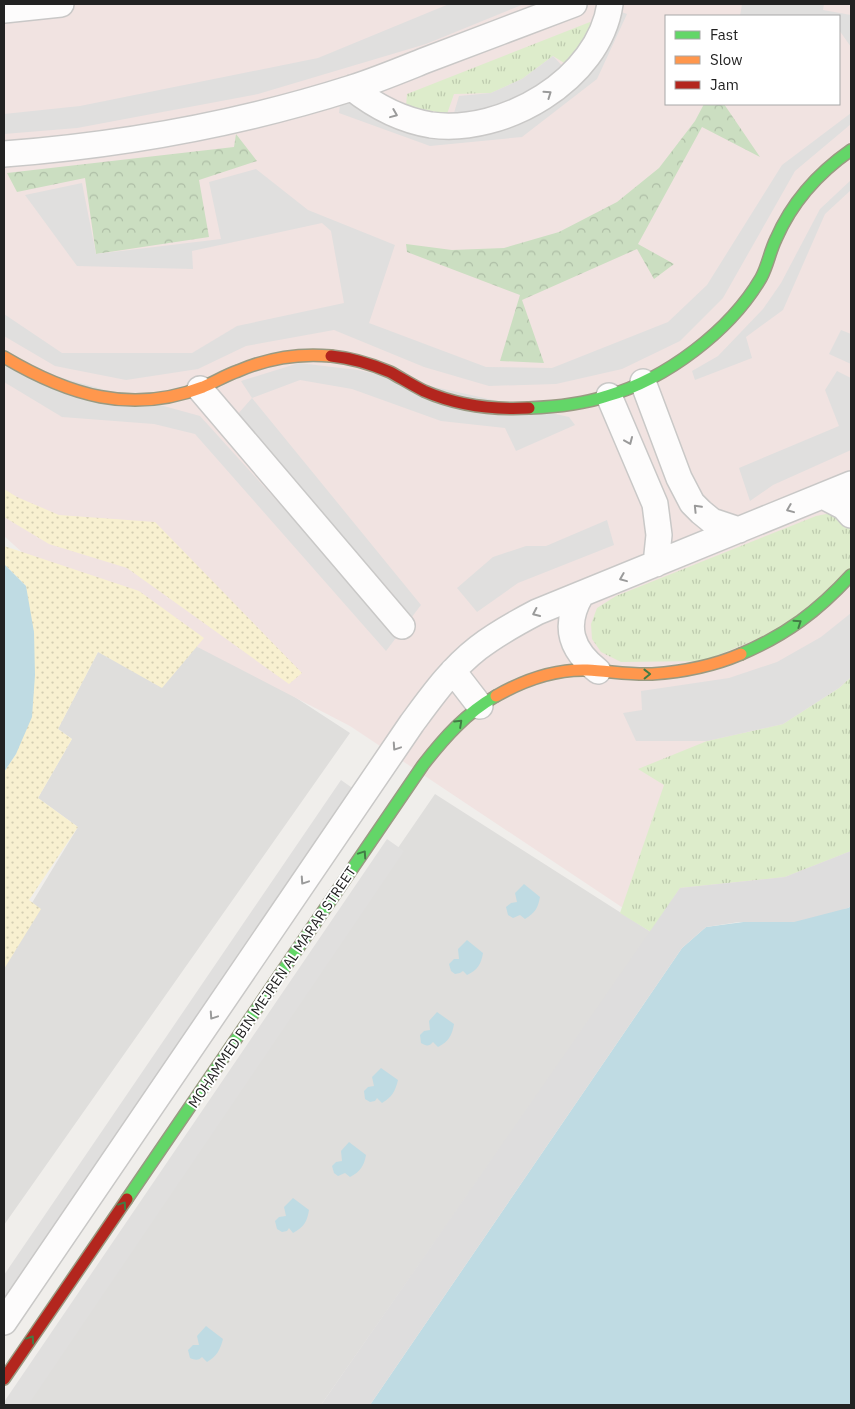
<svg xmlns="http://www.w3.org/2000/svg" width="855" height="1409" font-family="'IBM Plex Sans',sans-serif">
<defs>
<pattern id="grass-tufts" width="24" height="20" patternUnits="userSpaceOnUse" patternTransform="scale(1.25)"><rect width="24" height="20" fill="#ddeccb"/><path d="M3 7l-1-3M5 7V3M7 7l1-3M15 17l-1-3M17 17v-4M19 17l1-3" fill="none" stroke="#bdcaae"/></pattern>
<pattern id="forest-crowns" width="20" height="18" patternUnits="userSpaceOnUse" patternTransform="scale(1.25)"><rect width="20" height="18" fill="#cbdec1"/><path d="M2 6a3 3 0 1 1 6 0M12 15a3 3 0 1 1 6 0" fill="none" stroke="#aebea6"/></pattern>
<pattern id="sand-dots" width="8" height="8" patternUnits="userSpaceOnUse" patternTransform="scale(1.25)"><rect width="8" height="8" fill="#f8f0d0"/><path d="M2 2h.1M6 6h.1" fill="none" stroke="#d4ceb2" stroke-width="1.8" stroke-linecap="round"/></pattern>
</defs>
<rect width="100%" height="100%" fill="#f0eeeb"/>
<path fill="#dfdedc" d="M204 638 350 733 4 1225V949L78 827 38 798 72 739 58 729 98 652Z
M435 794 651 932 321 1405H15Z"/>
<path fill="#f1e3e1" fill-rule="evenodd" d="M4 4H851V859L659 932 350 726 33 562 4 536ZM666 16H839V104H666Z"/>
<path fill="url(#grass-tufts)" d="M590 22 595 36 569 66 553 56 522 79 491 93 454 94 447 114 406 106 407 94Z
M836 512 851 517V576L795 624 703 661 621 662 601 652 592 639 591 624 597 608 616 596 816 516Z
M851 677V851L785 877 680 888 651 932 620 913 664 785 638 769 707 741 783 724 839 688Z"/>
<path fill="url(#forest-crowns)" d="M704 104H724L760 157 702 127 638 244 674 264 654 279 637 249 522 300 544 363 500 361 520 295 407 252 406 244 452 250 504 248 559 232 617 202 659 168 695 121Z
M236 134 257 161 199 180 209 237 96 254 85 178 17 192 7 173 234 147Z"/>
<path fill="url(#sand-dots)" d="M4 489 17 497 59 515 155 522 302 673 289 684 127 568 49 544 4 517Z
M4 546 139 591 204 638 162 688 98 652 58 729 72 739 38 798 78 827 29 900 41 909 4 969V772L16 754 26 586 4 564Z"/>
<path fill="#e0dfde" d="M449 4H524L426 44 258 94 77 128 4 134V114L80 106 318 58Z
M742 4H824L823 10 851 15V47L839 30V16H740Z
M616 10 627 14 597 79 522 137 430 146 339 113 341 98 428 125 513 118Z
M553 56 567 71 491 115 454 113 459 96 491 93 522 79Z
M851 113V124L795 171 723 298 680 341 622 369 556 384 489 386 424 367 334 330 246 346 198 369 126 380 55 366 4 336V314L62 353H192L237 326 344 303 331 231 322 223 192 251 193 269 77 266 25 195 82 183 96 254 221 239 209 182 256 169 308 210 395 245 369 323 486 367 552 368 668 322 707 285 782 165Z
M851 180V190L825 214 783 310 746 337 752 358 695 380 692 371 718 356 763 309 781 283 820 209Z
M841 330 851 334V364L829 354Z
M4 362 200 416 377 611 393 594 237 415 252 398 241 381 299 363 358 370 569 417 575 425 516 451 505 428 441 421 352 389 300 380 252 398 421 605 386 651 195 434 154 424 62 417 4 382Z
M837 371 851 378V450L773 485 750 501 739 468 839 426 825 390Z
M607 520 614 545 518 583 477 612 457 588 493 557 526 546H546Z
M851 613V677L839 688 783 724 707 741H636L623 713 642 710 641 691 729 678 777 662 821 637Z
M341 780 358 792 4 1310V1275Z
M387 839 404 851 28 1405H4V1402Z"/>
<path fill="#bfdbe3" d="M4 564 26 586 34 632 35 675 32 717 16 754 4 772Z
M524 884 540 897C538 908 535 913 525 919L520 915 513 918 508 915 506 907 511 903 517 902 515 893Z
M851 906V1405H370L682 948 706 927 848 908Z
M467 940 483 953C481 964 478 970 467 975L463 971 460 973 455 974 451 971 449 964 454 959H459L458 949Z
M437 1012 454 1024C452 1036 448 1042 438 1047L433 1042C429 1047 426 1046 421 1043L420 1035 424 1031 430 1030 429 1021Z
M381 1068 398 1080C395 1092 392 1097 382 1103L377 1098 375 1101 370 1102 365 1099 364 1091 368 1087 374 1086 372 1077Z
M349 1142 366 1155C364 1166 360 1172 350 1177L345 1173 338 1176 334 1173 332 1166 336 1162 342 1161 341 1151Z
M293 1198 309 1210C307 1222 304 1227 293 1233L289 1228 287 1231 282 1232 277 1229 275 1221 279 1217 286 1216 284 1207Z
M206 1326 223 1339C220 1350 217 1356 207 1362L202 1357C198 1361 195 1360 190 1358L188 1350 193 1345H199L197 1336Z"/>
<path fill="#dedddd" d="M851 851V906L848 908 794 922H739L706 927 682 948 370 1405H321L680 888 785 877Z"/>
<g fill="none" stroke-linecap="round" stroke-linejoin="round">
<g stroke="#c9c8c7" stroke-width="28">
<path id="street" d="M4 10 61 4
M352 88C376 107 401 120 431 125 503 135 599 80 610 4
M4 154C122 145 239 124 352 88 377 80 401 70 426 60 475 41 525 23 574 4
M643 382 679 478 692 503 701 512 712 521 739 530
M200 389 402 626
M609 396 655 504 659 535 656 564
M823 496 844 507 851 515
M581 595C563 626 571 650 598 671
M453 671 480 706
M4 1322 412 723C432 696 451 669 478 648 496 634 516 623 537 612L851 484"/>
</g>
<g stroke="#999a82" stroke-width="14">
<path id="fast" d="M529 408C554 407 583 404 607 396 666 379 730 331 761 278 768 265 770 251 776 239 792 202 818 173 851 150
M741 654C786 635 818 611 851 575
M127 1199 423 765C444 738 466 713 496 696"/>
</g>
<g stroke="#999a82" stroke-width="14">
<path id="slow" d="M4 357C68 395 131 415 203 387 215 382 226 375 238 371 268 358 299 353 331 356
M496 696C524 680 555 669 587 670 609 671 630 675 652 674 682 672 713 666 741 654"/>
</g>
<g stroke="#999a82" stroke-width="14">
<path id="jam" d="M331 356C352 358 371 364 390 372 401 378 412 385 424 391 456 405 493 410 529 408
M4 1379 127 1199"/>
</g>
<use href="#street" stroke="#fdfcfc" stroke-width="25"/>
<use href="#fast" stroke="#63d668" stroke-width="11"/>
<use href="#slow" stroke="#ff974d" stroke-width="11"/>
<use href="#jam" stroke="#b3261e" stroke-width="11"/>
</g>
<defs><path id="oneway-chevron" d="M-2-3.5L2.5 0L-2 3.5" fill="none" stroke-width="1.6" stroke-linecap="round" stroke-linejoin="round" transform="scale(1.25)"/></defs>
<g stroke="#9a9a9a">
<use href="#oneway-chevron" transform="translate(548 94) rotate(-35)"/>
<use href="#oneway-chevron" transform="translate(394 114) rotate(22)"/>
<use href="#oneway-chevron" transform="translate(629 441) rotate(67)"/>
<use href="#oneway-chevron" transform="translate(697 508) rotate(-134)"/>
<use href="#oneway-chevron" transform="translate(790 509) rotate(158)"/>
<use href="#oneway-chevron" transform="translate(623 578) rotate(158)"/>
<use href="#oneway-chevron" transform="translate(536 613) rotate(155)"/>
<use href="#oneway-chevron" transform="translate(396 747) rotate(124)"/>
<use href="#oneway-chevron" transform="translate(304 881) rotate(124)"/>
<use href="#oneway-chevron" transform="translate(213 1016) rotate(124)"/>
</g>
<g stroke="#427c45">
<use href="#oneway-chevron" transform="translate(798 623) rotate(-34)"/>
<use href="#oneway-chevron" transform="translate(647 674) rotate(-1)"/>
<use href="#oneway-chevron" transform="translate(459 723) rotate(-43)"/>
<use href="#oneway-chevron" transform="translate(363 854) rotate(-56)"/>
<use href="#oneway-chevron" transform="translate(123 1205) rotate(-56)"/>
<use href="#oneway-chevron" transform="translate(31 1339) rotate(-56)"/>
</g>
<g text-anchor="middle" stroke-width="4" stroke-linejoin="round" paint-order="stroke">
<g font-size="14" fill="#222" stroke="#fff">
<text transform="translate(272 987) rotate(-56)" y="5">MOHAMMED BIN MEJREN AL MARAR STREET</text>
</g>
</g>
<rect width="855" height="1409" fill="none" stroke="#222222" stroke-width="10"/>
<rect x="665" y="15" width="175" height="90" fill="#ffffff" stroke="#a7a7a7"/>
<rect x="675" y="31" width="25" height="8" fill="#63d668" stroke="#a7a7a7"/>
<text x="710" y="40" font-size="15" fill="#222222">Fast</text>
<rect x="675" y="56" width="25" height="8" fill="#ff974d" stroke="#a7a7a7"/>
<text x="710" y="65" font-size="15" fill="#222222">Slow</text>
<rect x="675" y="81" width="25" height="8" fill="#b3261e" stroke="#a7a7a7"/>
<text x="710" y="90" font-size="15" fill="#222222">Jam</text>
</svg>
